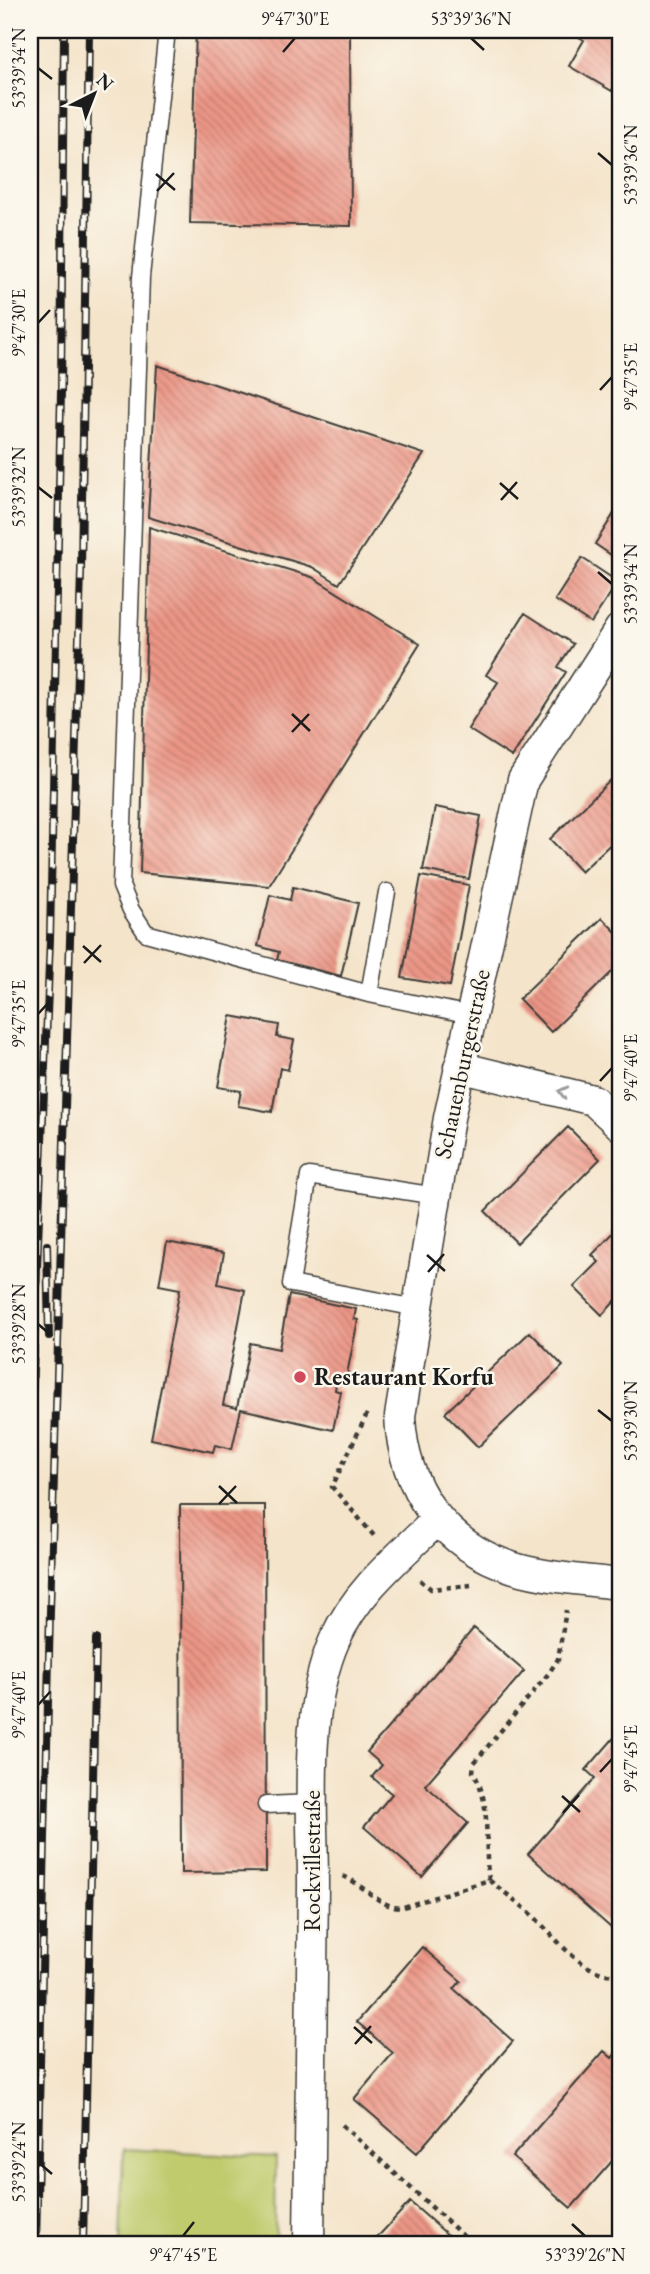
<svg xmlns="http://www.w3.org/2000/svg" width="650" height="2274" font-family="'EB Garamond',serif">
<defs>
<pattern id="building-back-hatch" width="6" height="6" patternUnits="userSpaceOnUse" patternTransform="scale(1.75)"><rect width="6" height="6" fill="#ec9686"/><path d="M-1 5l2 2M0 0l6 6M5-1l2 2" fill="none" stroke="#be7a6d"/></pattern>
</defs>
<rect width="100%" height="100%" fill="#fbf7ec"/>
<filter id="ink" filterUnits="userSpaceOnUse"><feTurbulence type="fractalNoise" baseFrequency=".0143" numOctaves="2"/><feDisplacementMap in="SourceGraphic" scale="14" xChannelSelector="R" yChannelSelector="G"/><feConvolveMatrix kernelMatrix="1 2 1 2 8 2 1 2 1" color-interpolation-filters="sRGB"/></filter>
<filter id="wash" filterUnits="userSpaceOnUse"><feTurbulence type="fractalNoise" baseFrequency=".00686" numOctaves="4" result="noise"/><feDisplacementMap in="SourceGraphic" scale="28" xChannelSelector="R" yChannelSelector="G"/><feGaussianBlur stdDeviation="1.57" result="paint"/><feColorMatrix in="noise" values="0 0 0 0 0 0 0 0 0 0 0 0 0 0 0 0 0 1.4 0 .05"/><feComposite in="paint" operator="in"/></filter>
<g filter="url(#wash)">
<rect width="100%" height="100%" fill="#f4e4ca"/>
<path fill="#bfcb6d" stroke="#6e7444" stroke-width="2" d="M124 2149 276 2157 275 2244H121Z"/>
<g id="blocks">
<path fill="url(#building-back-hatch)" d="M196 30H350L351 226 190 223Z
M567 30H620V76L612 91 569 66 584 40Z
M157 365 424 454 339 584 312 567 148 517Z
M620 504V561L595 544Z
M149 527 312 577 420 644 269 886 140 873Z
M582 558 618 582 591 623 555 600Z
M525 613 573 644 558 667 566 672 512 757 468 729 498 682 486 675Z
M620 771V835L581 872 550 839Z
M435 807 481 816 469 879 423 870Z
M421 876 469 885 450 986 402 978Z
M293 887 358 903 341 976 277 960 279 952 258 946 270 895 290 900Z
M602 918 620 936V964L551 1032 519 999Z
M231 1016 279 1025 277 1037 294 1040 288 1070 280 1068 272 1112 238 1106 241 1091 218 1087Z
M568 1127 600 1159 517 1243 485 1211Z
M620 1226V1296L602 1315 574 1287 599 1262 592 1255Z
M167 1242 224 1253 218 1284 245 1290 223 1405 237 1408 250 1343 279 1349 289 1295 356 1309 354 1319 358 1320 346 1379 337 1377 335 1390 341 1392 333 1430 241 1409 232 1449 215 1445 213 1452 151 1439 180 1289 159 1285Z
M530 1332 563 1366 478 1447 445 1413Z
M180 1505H265L266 1872 181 1873Z
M474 1628 524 1671 425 1785 468 1823 422 1877 364 1827 392 1794 372 1777 382 1765 367 1752Z
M620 1731V1838L614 1845 620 1850V1936L528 1854 595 1778 586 1770Z
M422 1947 461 1981 454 1989 513 2041 417 2153 354 2099 393 2053 357 2022Z
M620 2048V2152L571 2208 512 2157 604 2051 612 2058Z
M410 2202 449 2236 442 2244H371Z"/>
</g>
</g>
<g filter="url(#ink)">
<use href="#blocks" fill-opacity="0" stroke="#3c3a36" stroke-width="2"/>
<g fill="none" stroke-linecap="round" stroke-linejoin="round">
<g stroke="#3c3a36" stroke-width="19">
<path id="lane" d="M167 30 141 277 121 886 131 910 146 933 369 994
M387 892 369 994 471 1015
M417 1308 291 1284 309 1176 436 1196
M266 1805 312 1803"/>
</g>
<g stroke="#3c3a36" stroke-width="33">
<path id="street" d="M620 629 523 780 449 1118 400 1416C403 1489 444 1546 514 1568 548 1578 586 1580 620 1584
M459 1067 593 1100 620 1125
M309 2244C310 2124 311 2004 313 1885 313 1808 303 1710 335 1639 357 1590 400 1556 438 1519"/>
</g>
<path stroke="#3c3a36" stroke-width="4.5" stroke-dasharray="5 5" stroke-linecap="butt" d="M367 1414 332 1487 376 1538
M420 1580 431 1589 471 1585
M343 1876C363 1884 378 1906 400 1908L489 1880C501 1890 515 1900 528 1911 552 1932 583 1980 620 1974
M489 1880C483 1844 493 1804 473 1772L474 1763 549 1673 558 1659 566 1610
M342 2125 472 2244"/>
<use href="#lane" stroke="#fff" stroke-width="16"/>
<use href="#street" stroke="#fff" stroke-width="30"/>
<g stroke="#1c1c1c" stroke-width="8">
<path id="rail" d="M47 1245 49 1336
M30 1445 50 939 61 391 64 30
M36 2244 50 1611 81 571 89 30
M83 2244 96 1639"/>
</g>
<use href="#rail" stroke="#fbf7ec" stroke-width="5" stroke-dasharray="16" stroke-linecap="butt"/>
</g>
<defs><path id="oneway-chevron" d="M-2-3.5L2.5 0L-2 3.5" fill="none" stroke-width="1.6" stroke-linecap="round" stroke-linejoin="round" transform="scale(1.75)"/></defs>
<use stroke="#999" href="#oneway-chevron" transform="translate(563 1092) rotate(-166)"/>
</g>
<path fill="none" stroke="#1c1c1c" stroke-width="2.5" d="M471 38 484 50M283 52 295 38M38 68 52 79M598 153 612 165M156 174 175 190M157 191 174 173M38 323 50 310M600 390 612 377M500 483 518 499M38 487 52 498M501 500 517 482M598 572 612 584M292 714 310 731M292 732 309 714M83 946 101 962M84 963 101 945M38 1014 50 1001M600 1081 612 1068M427 1255 445 1271M428 1272 444 1254M38 1324 52 1336M598 1410 612 1421M219 1486 237 1503M219 1504 236 1486M38 1705 50 1692M600 1772 612 1759M562 1796 580 1812M563 1813 579 1795M354 2027 372 2043M355 2044 371 2026M38 2162 52 2174M572 2224 585 2236M183 2236 194 2222"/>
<circle fill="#d1495b" stroke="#fbf7ec" stroke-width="2.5" cx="300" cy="1377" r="7"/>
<g text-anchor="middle" stroke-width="5" stroke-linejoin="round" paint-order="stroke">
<g font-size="24" fill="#1c1c1c" stroke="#fbf7ec">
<text transform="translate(462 1064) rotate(-78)" y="8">Schauenburgerstraße</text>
<text transform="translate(312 1861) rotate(-90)" y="8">Rockvillestraße</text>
</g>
<g font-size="24" font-weight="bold" fill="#1c1c1c" stroke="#fbf7ec" text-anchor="start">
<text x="314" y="1385">Restaurant Korfu</text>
</g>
</g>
<rect width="650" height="2274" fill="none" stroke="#fbf7ec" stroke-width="77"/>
<g transform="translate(94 94) rotate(42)" stroke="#fbf7ec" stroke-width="5" paint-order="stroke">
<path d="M0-5L12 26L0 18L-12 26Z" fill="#1c1c1c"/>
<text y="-10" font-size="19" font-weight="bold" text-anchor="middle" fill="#1c1c1c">N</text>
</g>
<rect x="38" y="38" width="574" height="2198" fill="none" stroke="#1c1c1c" stroke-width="2.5"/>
<g font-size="18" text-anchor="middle" fill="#1c1c1c">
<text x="295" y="25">9°47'30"E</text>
<text x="471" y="25">53°39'36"N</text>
<text transform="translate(19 68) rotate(-90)" y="6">53°39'34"N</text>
<text transform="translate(631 165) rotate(-90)" y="6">53°39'36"N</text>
<text transform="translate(19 323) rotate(-90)" y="6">9°47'30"E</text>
<text transform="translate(631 377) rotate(-90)" y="6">9°47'35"E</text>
<text transform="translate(19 487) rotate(-90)" y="6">53°39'32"N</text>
<text transform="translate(631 584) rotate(-90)" y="6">53°39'34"N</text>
<text transform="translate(19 1014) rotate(-90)" y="6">9°47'35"E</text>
<text transform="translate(631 1068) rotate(-90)" y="6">9°47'40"E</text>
<text transform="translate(19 1324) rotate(-90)" y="6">53°39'28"N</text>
<text transform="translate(631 1421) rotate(-90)" y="6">53°39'30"N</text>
<text transform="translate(19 1705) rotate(-90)" y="6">9°47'40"E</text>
<text transform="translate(631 1759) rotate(-90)" y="6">9°47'45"E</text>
<text transform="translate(19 2162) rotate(-90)" y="6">53°39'24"N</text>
<text x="183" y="2261">9°47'45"E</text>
<text x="585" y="2261">53°39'26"N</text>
</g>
</svg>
